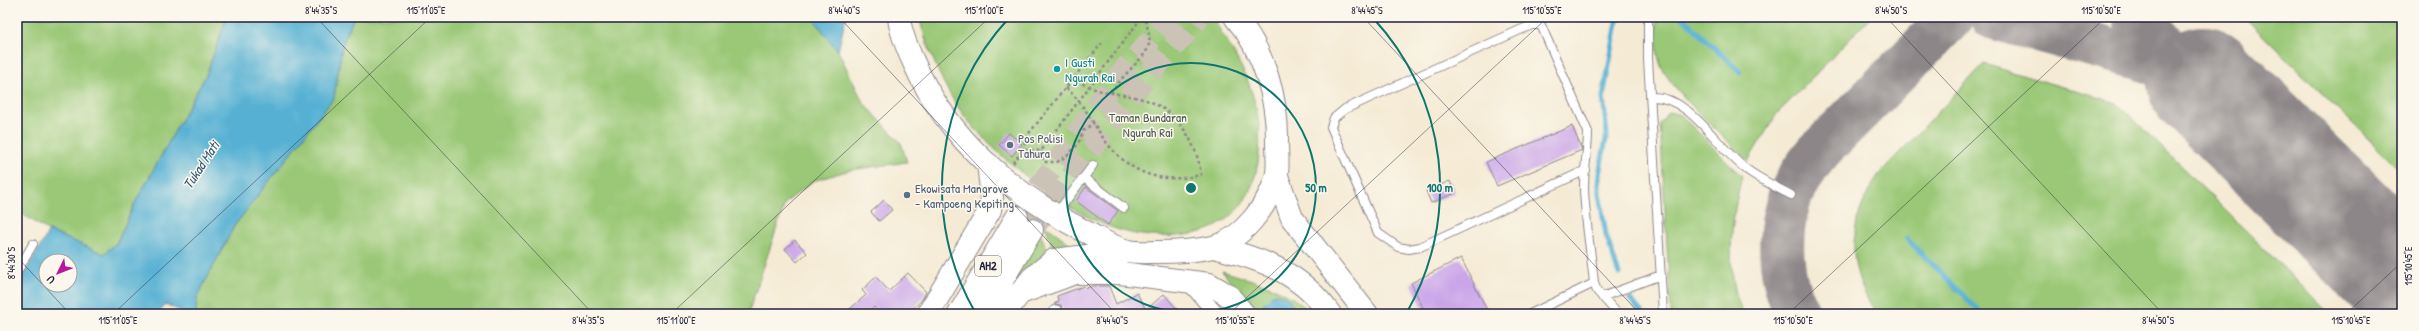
<svg xmlns="http://www.w3.org/2000/svg" width="2419" height="331" font-family="'Patrick Hand',sans-serif">
<rect width="100%" height="100%" fill="#fbf7ec"/>
<filter id="ink" filterUnits="userSpaceOnUse"><feTurbulence type="fractalNoise" baseFrequency=".025" numOctaves="2"/><feDisplacementMap in="SourceGraphic" scale="8" xChannelSelector="R" yChannelSelector="G"/><feConvolveMatrix kernelMatrix="1 2 1 2 8 2 1 2 1" color-interpolation-filters="sRGB"/></filter>
<filter id="wash" filterUnits="userSpaceOnUse"><feTurbulence type="fractalNoise" baseFrequency=".012" numOctaves="4" result="noise"/><feDisplacementMap in="SourceGraphic" scale="16" xChannelSelector="R" yChannelSelector="G"/><feGaussianBlur stdDeviation="0.9" result="paint"/><feColorMatrix in="noise" values="0 0 0 0 0 0 0 0 0 0 0 0 0 0 0 0 0 1.4 0 .05"/><feComposite in="paint" operator="in"/></filter>
<g filter="url(#wash)">
<rect width="100%" height="100%" fill="#f5ebd5"/>
<path fill="#9ac876" stroke="#5e7558" d="M17 17H227L206 75 135 203 116 243 104 254 49 231 22 214 17 221Z
M354 17H654L656 21 667 17H812L838 51 863 102 901 143 907 162 850 170 813 181 785 203 748 314H196L197 297 235 225 334 98 342 46Z
M919 17H1212C1229 45 1247 71 1255 103 1265 143 1261 200 1220 224 1199 237 1166 238 1142 235 1083 228 1003 164 966 118 944 91 928 50 919 17Z
M1657 17H1871L1776 115 1748 161C1728 140 1667 87 1660 63 1655 48 1657 32 1657 17Z
M2244 17H2402V172Z
M1984 64 2117 103 2330 314H1877C1844 268 1848 220 1879 174Z
M1668 112 1681 115 1742 176C1731 220 1724 271 1743 314H1671L1660 124Z
M1045 225 1069 243 1053 248Z
M1040 233 1048 252 1003 293Z
M1222 271C1255 281 1288 289 1312 314H1256Z"/>
<path fill="#55b0d3" stroke="#3c6987" fill-rule="evenodd" d="M227 17H354L342 46 334 98 235 225 197 297 196 314H187L165 304 159 314H17V286L49 231 104 254 117 243 135 203 206 75ZM46 261H70V285H46Z
M812 17H846L838 51Z
M1277 294C1291 296 1291 303 1296 314H1263L1264 303 1272 295Z"/>
<g fill="none" stroke-linecap="round" stroke-linejoin="round">
<path stroke="#55b0d3" stroke-width="5" d="M1618 17 1603 97 1607 134 1599 174V193L1606 235 1619 274
M1682 17 1740 72
M1907 239 1982 314
M1630 299 1643 314"/>
<path stroke="#8c8688" stroke-width="45" d="M1993 17 2158 63 2203 82
M2135 17 2190 70
M1798 314C1779 280 1777 233 1790 197 1796 179 1808 164 1820 150L1952 17"/>
<path stroke="#8c8688" stroke-width="112" d="M2203 82 2402 279"/>
</g>
<g id="blocks">
<path fill="#caa5e9" d="M1572 126 1582 150 1497 186 1486 162Z
M1009 133 1022 144 1012 156 999 145Z
M1450 181 1455 193 1431 203 1426 191Z
M1086 187 1118 211 1108 225 1076 201Z
M884 200 892 210 879 221 871 212Z
M795 240 807 253 797 262 785 249Z
M1461 258 1489 314H1426L1411 283Z
M908 273 926 292 921 301 907 314H881L874 307 866 314H844L866 295 862 290 876 277 889 291Z
M1084 286 1086 288 1093 286H1109L1116 304 1137 293 1146 310 1164 294 1181 314H1065L1061 305 1054 304 1059 301 1057 296Z"/>
</g>
</g>
<g filter="url(#ink)">
<use href="#blocks" fill-opacity="0" stroke="#8c8688" stroke-width="1"/>
<g fill="none" stroke-linecap="round" stroke-linejoin="round">
<path stroke="#cbc3b6" stroke-width="22" stroke-dasharray="22 11" stroke-linecap="butt" d="M1019 215 1116 79 1171 17
M1032 230 1131 95 1200 17"/>
<g stroke="#8c8688" stroke-width="10">
<path id="service" d="M1648 17V59L1663 314
M1651 97C1690 95 1717 148 1746 169 1759 179 1776 187 1791 195
M1586 170 1420 247 1409 249 1398 247 1378 233 1331 127 1334 118 1345 109 1520 30 1532 25H1541L1588 132C1588 151 1584 169 1584 188 1585 219 1591 252 1594 283L1597 291 1618 314
M1084 178 1124 208
M1056 214 1093 165
M17 272 33 244
M1602 297 1661 275
M1530 314 1594 283"/>
</g>
<g stroke="#8c8688" stroke-width="17">
<path id="minor" d="M1184 280 1193 287 1216 314
M1056 313V314"/>
</g>
<g stroke="#8c8688" stroke-width="24">
<path id="secondary" d="M1277 176 1292 218 1367 314
M1214 247C1262 259 1300 272 1330 314"/>
</g>
<g stroke="#8c8688" stroke-width="24">
<path id="trunk" d="M899 17C900 32 908 50 914 63 948 140 1015 196 1088 233 1100 239 1116 249 1129 251 1138 253 1148 252 1157 252 1175 252 1195 251 1213 247 1242 240 1268 205 1276 178 1279 168 1277 154 1277 143 1278 100 1264 50 1235 17
M1018 294 1075 273H1120L1209 284 1228 295 1244 314
M928 314 990 210 992 197 988 164
M959 314 1017 217
M982 314 1032 230
M1004 314 1032 278 1054 260 1128 251"/>
</g>
<path stroke="#8c8688" stroke-width="2.5" stroke-dasharray="3 3" stroke-linecap="butt" d="M1066 88C1085 104 1092 123 1106 142 1132 175 1161 184 1201 175 1197 142 1177 109 1143 99 1117 92 1097 95 1074 78
M1111 93C1116 86 1121 79 1127 73 1147 51 1156 49 1144 17
M1023 150 1026 137 1102 43
M1041 151 1044 162H1057L1068 155 1078 144 1083 131 1094 123
M1013 163 1023 150 1041 151 1142 17"/>
<use href="#service" stroke="#fff" stroke-width="8"/>
<use href="#minor" stroke="#fff" stroke-width="15"/>
<use href="#secondary" stroke="#fff" stroke-width="22"/>
<use href="#trunk" stroke="#fff" stroke-width="22"/>
</g>
</g>
<path fill="none" stroke="#22223b" stroke-width="1" stroke-opacity="0.45" d="M316 17 593 314M839 17 1116 314M1363 17 1640 314M1886 17 2163 314M17 257 70 314M113 314 431 17M671 314 990 17M1229 314 1548 17M1788 314 2106 17M2346 314 2402 262"/>
<g fill="none" stroke="#0f766e" stroke-width="2">
<circle cx="1191" cy="188" r="125"/>
<path d="M975 312A249 249 0 0 1 1009 18M1373 18A249 249 0 0 1 1407 312"/>
</g>
<circle fill="#0f9aa8" stroke="#fbf7ec" stroke-width="1.5" cx="1057" cy="69" r="4"/>
<g fill="#5c6f8a" stroke="#fbf7ec" stroke-width="1.5">
<circle cx="1010" cy="145" r="4"/>
<circle cx="907" cy="195" r="4"/>
</g>
<g text-anchor="middle" stroke-width="3" stroke-linejoin="round" paint-order="stroke">
<rect fill="#fbf7ec" stroke="#636270" stroke-width="1" x="975" y="256" width="26" height="20" rx="3"/>
<g font-size="12" font-weight="bold" fill="#22223b">
<text x="988" y="270">AH2</text>
</g>
<g font-size="13" fill="#0d838f" stroke="#fbf7ec" text-anchor="start">
<text x="1065" y="67">I Gusti<tspan x="1065" dy="15">Ngurah Rai</tspan></text>
</g>
<g font-size="13" fill="#4c5c50" stroke="#fbf7ec">
<text x="1148" y="122">Taman Bundaran<tspan x="1148" dy="15">Ngurah Rai</tspan></text>
</g>
<g font-size="13" fill="#4e5e75" stroke="#fbf7ec" text-anchor="start">
<text x="1018" y="143">Pos Polisi<tspan x="1018" dy="15">Tahura</tspan></text>
<text x="915" y="193">Ekowisata Mangrove<tspan x="915" dy="15">- Kampoeng Kepiting</tspan></text>
</g>
<g font-size="14" font-style="italic" fill="#365b78" stroke="#fbf7ec">
<text transform="translate(201 165) rotate(-57)" y="5">Tukad Mati</text>
</g>
</g>
<circle cx="1191" cy="188" r="6" fill="#0f766e" stroke="#fbf7ec" stroke-width="2"/>
<g font-size="12" text-anchor="middle" font-weight="bold" fill="#0f766e" stroke="#fbf7ec" stroke-width="3" stroke-linejoin="round" paint-order="stroke">
<text x="1316" y="192">50 m</text>
<text x="1440" y="192">100 m</text>
</g>
<rect width="2419" height="331" fill="none" stroke="#fbf7ec" stroke-width="44"/>
<g transform="translate(58 273) rotate(227)"><circle r="19" fill="#fbf7ec" stroke="#a4a2a5"/>
<path d="M0-3L7 15L0 10L-7 15Z" fill="#b5179e"/>
<text y="-6" font-size="11" font-weight="bold" text-anchor="middle" fill="#22223b">U</text>
</g>
<rect x="22" y="22" width="2375" height="287" fill="none" stroke="#22223b" stroke-width="1.5"/>
<g font-size="10" text-anchor="middle" fill="#22223b">
<text x="321" y="14">8°44'35"S</text>
<text x="426" y="14">115°11'05"E</text>
<text x="844" y="14">8°44'40"S</text>
<text x="984" y="14">115°11'00"E</text>
<text x="1367" y="14">8°44'45"S</text>
<text x="1542" y="14">115°10'55"E</text>
<text x="1891" y="14">8°44'50"S</text>
<text x="2101" y="14">115°10'50"E</text>
<text transform="translate(11 263) rotate(-90)" y="4">8°44'30"S</text>
<text transform="translate(2408 266) rotate(-90)" y="4">115°10'45"E</text>
<text x="118" y="324">115°11'05"E</text>
<text x="588" y="324">8°44'35"S</text>
<text x="676" y="324">115°11'00"E</text>
<text x="1112" y="324">8°44'40"S</text>
<text x="1235" y="324">115°10'55"E</text>
<text x="1635" y="324">8°44'45"S</text>
<text x="1793" y="324">115°10'50"E</text>
<text x="2158" y="324">8°44'50"S</text>
<text x="2351" y="324">115°10'45"E</text>
</g>
</svg>
